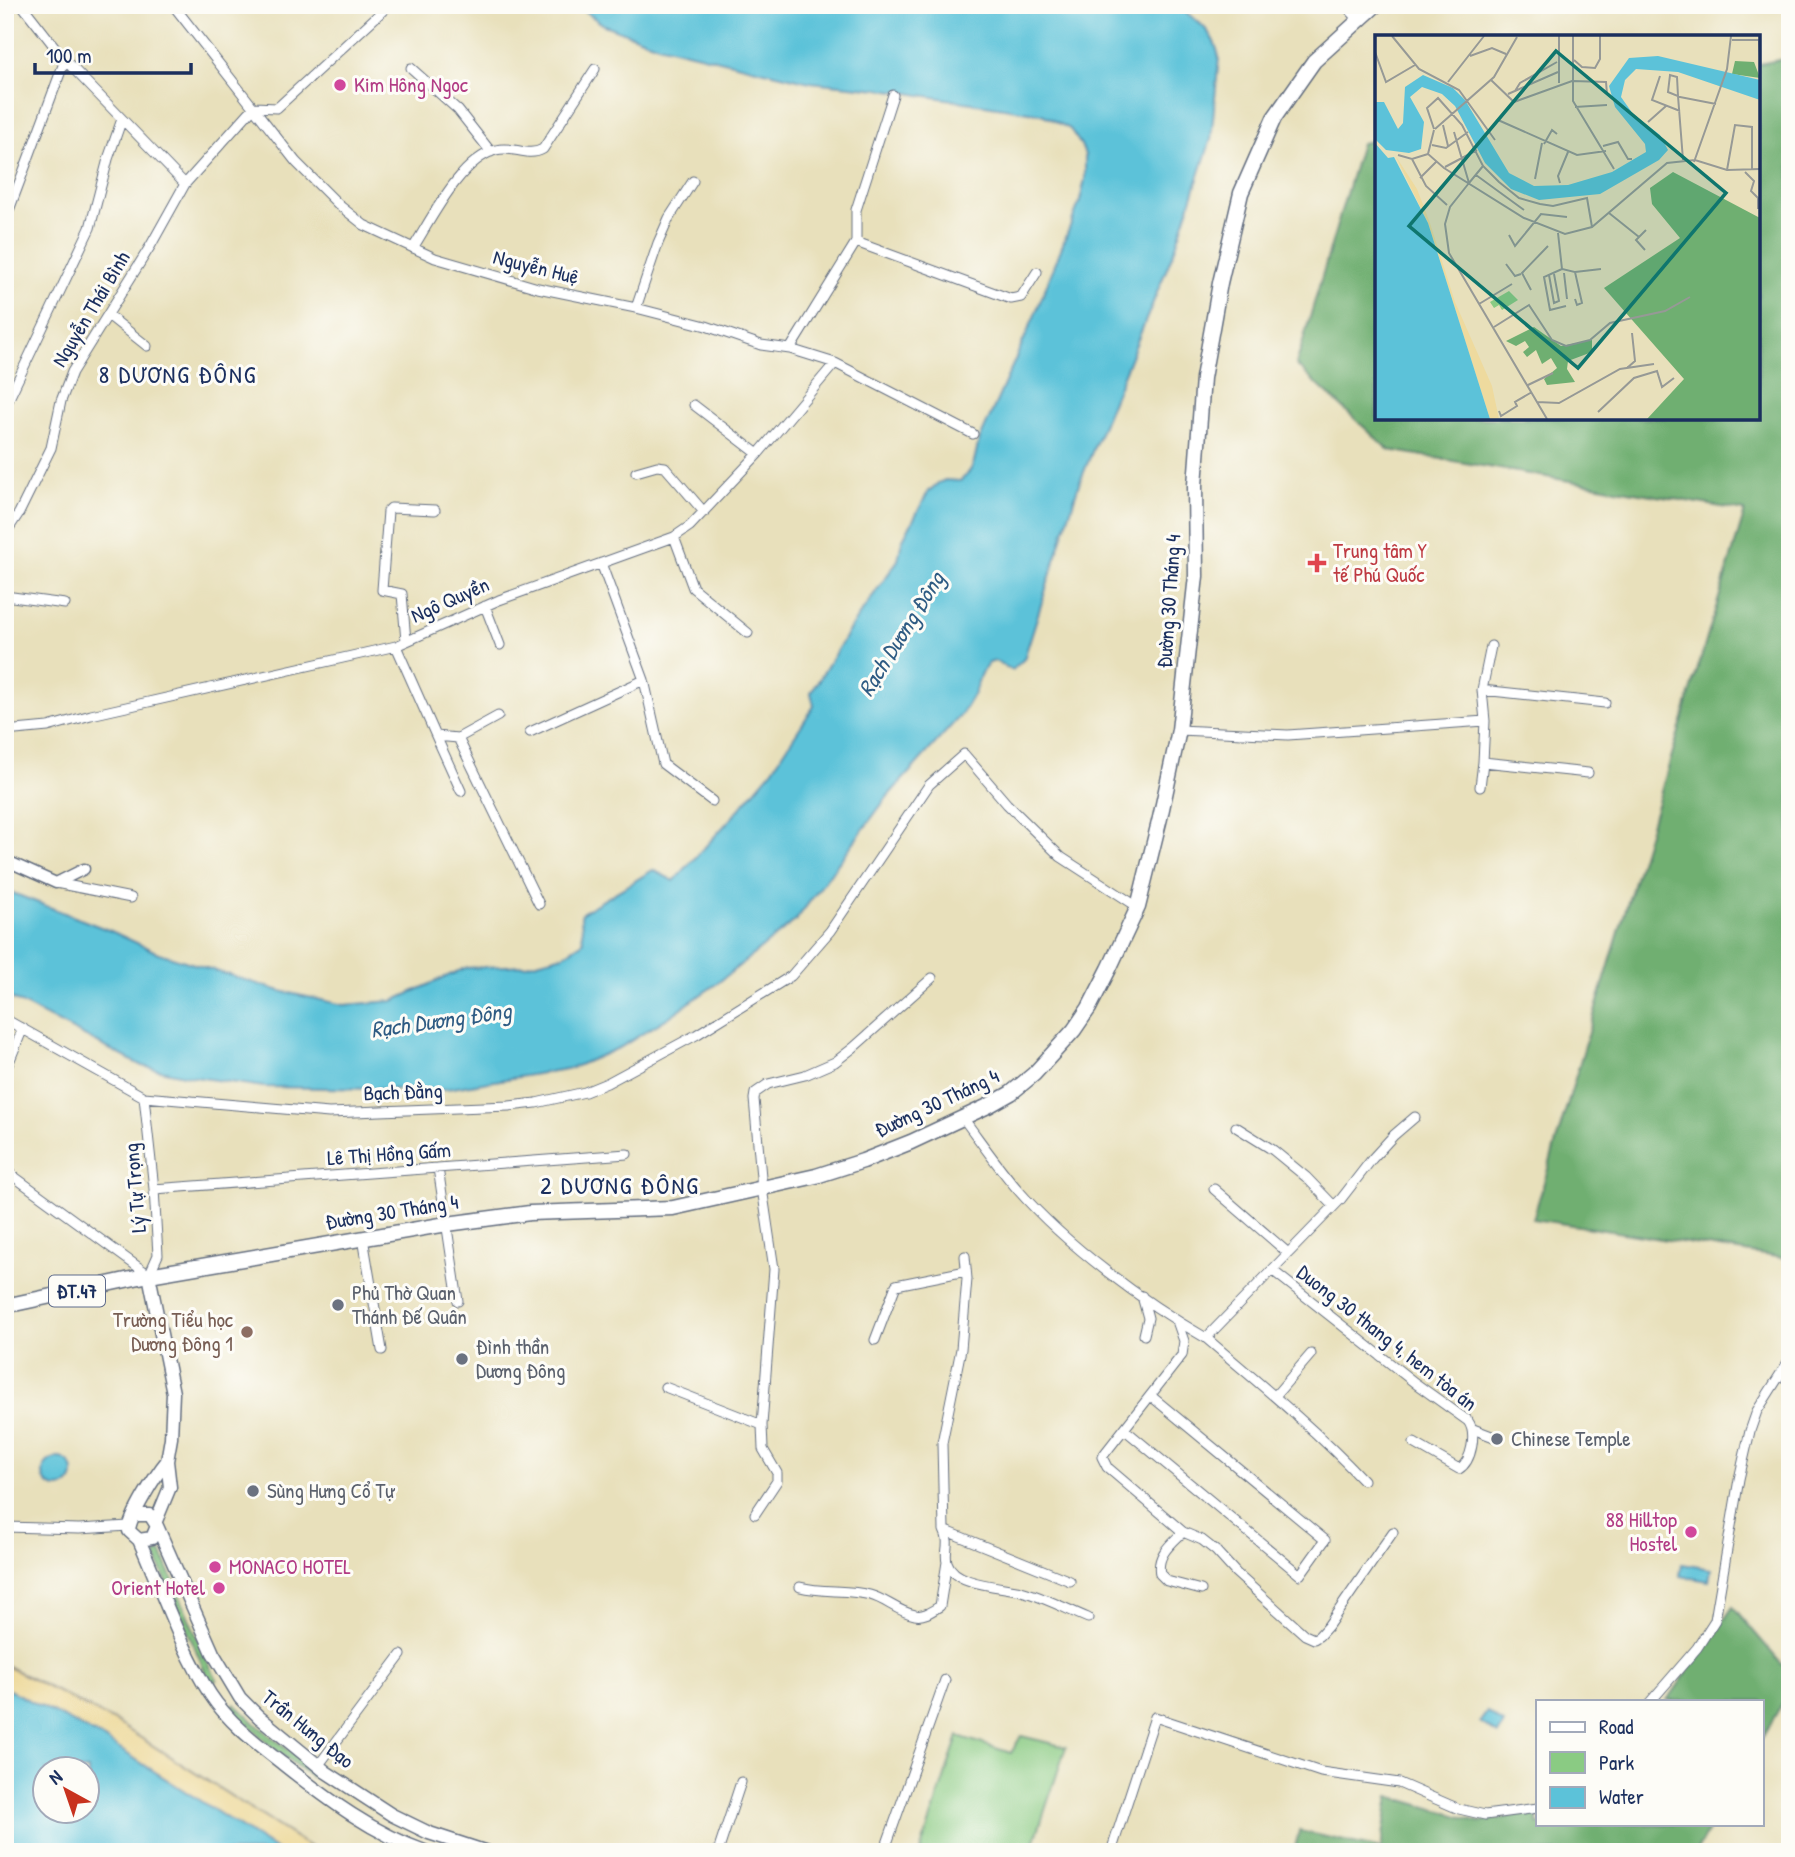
<svg xmlns="http://www.w3.org/2000/svg" width="1795" height="1857" font-family="'Patrick Hand',sans-serif">
<rect width="100%" height="100%" fill="#fdfcf7"/>
<filter id="ink" filterUnits="userSpaceOnUse"><feTurbulence type="fractalNoise" baseFrequency=".0143" numOctaves="2"/><feDisplacementMap in="SourceGraphic" scale="14" xChannelSelector="R" yChannelSelector="G"/><feConvolveMatrix kernelMatrix="1 2 1 2 8 2 1 2 1" color-interpolation-filters="sRGB"/></filter>
<filter id="wash" filterUnits="userSpaceOnUse"><feTurbulence type="fractalNoise" baseFrequency=".00686" numOctaves="4" result="noise"/><feDisplacementMap in="SourceGraphic" scale="28" xChannelSelector="R" yChannelSelector="G"/><feGaussianBlur stdDeviation="1.57" result="paint"/><feColorMatrix in="noise" values="0 0 0 0 0 0 0 0 0 0 0 0 0 0 0 0 0 1.4 0 .05"/><feComposite in="paint" operator="in"/></filter>
<g filter="url(#wash)">
<rect width="100%" height="100%" fill="#e8e0bb"/>
<path fill="#8acb83" stroke="#527d70" stroke-width="2" d="M161 1552 205 1657 217 1680 210 1683 155 1554Z
M235 1704 259 1727 316 1773 311 1777 265 1741 231 1708Z
M958 1736 1011 1753 1021 1736 1066 1747 1031 1852H920Z"/>
<path fill="#6faf71" stroke="#456f68" stroke-width="2" d="M1790 58V1259L1533 1219 1745 511 1389 450 1296 365 1361 143 1377 140V418H1758V64Z
M1733 1607 1790 1674V1690L1762 1738V1701H1667Z
M1389 1796 1479 1822 1538 1812V1824H1712L1696 1852H1294L1299 1831 1381 1849Z"/>
<path fill="#eeda9e" stroke="#84847e" stroke-width="2" d="M5 1665 116 1722 318 1852H279L101 1737 5 1688Z"/>
<path fill="#5cc2d9" stroke="#3c789c" stroke-width="2" fill-rule="evenodd" d="M576 5H1177C1198 22 1213 29 1219 57L1211 139 1176 246 1079 484 1024 659 1012 670 995 661 989 663 981 673 974 693 961 715 888 796 796 920 719 982 669 1017 621 1047 572 1068 441 1090 264 1087 188 1076 142 1066 5 995V890L111 931 156 952 280 991 344 1005 393 1001 465 968 526 965 563 955 583 942 581 917 582 913 653 870 674 881 736 813 773 769 814 706 811 693 851 627 898 560 902 541 928 492 938 483 945 480 960 481C977 467 973 460 979 441L1034 317 1080 201 1085 179V155L1081 145 1070 129 1042 114 889 90 810 82 658 45 604 25Z
M43 1473a15 15 0 1 1 30 0a15 15 0 1 1-30 0Z
M1682 1564 1711 1569 1709 1581 1680 1576Z
M5 1688 101 1737 279 1852H5ZM46 1770H88V1812H46Z
M1487 1712 1504 1724 1498 1734 1480 1722Z"/>
</g>
<g filter="url(#ink)">
<g fill="none" stroke-linecap="round" stroke-linejoin="round">
<g stroke="#636d7f" stroke-width="11">
<path id="minor" d="M22 5 65 60 185 184
M173 5 296 162 339 205 364 225 435 258 538 288 636 308 706 326 761 345 790 349 835 363 973 434
M1345 5 1359 20
M411 68 458 110 491 152
M5 221 65 60
M856 242V210L893 95
M413 248C432 218 460 160 496 150 514 145 527 158 543 149L595 69
M636 308 658 243 669 218 693 181
M108 315 147 346
M790 349 856 242 1011 299 1021 297 1037 272
M694 405 758 454
M5 407 90 228 108 159 122 119
M636 472 657 466 665 467 704 512
M5 534 19 513 51 448 61 401 72 372 151 245 185 184 254 107 277 108 389 5
M674 537 693 588 748 633
M601 563 644 680 663 764 712 801
M5 596 65 604
M485 606 500 645
M406 641 402 594 382 590 388 511 391 508 435 510
M396 646 436 736 458 738 539 904
M1491 646 1482 690 1485 721 1483 762 1588 773
M1482 690 1605 703
M1179 730 1288 735 1485 721
M5 731 48 727 91 715 396 646 499 600 674 537 690 526 758 454 835 363
M530 732 644 680
M436 736 461 791
M458 738 498 716
M1480 787 1483 762
M56 883 131 898
M5 1019 144 1097 329 1113 509 1106 536 1103 585 1092 607 1083 696 1035 791 976 830 931 929 785 964 754 1007 804 1061 857 1138 907
M5 1072 23 1028
M963 1118C981 1142 998 1167 1018 1190 1066 1245 1143 1302 1206 1338L1272 1270 1415 1383 1468 1421C1477 1433 1472 1461 1459 1469L1414 1443
M1236 1127 1273 1150 1306 1177 1334 1206
M438 1168 458 1301
M5 1170 149 1275 158 1255 154 1189 144 1097
M154 1189 627 1154
M1214 1189 1288 1253
M363 1238 382 1350
M965 1256 967 1279 961 1349 942 1443 944 1530C951 1544 944 1551 947 1562 954 1586 1002 1586 1021 1591 1044 1597 1066 1609 1088 1618
M1272 1270 1341 1199 1372 1159 1394 1135 1415 1117
M1142 1296 1148 1318 1144 1335
M1177 1321 1184 1341 1182 1355 1102 1457 1107 1467 1183 1532 1202 1540 1216 1551 1236 1573 1305 1635 1314 1639 1319 1636 1328 1626 1393 1532
M1206 1338C1260 1384 1315 1429 1363 1480
M875 1340 896 1285 966 1271
M665 1387 762 1425 774 1269 762 1188 754 1099 755 1093 768 1084 805 1075 835 1062 853 1048 932 978
M1275 1396 1311 1354
M1124 1429 1300 1575 1325 1540 1151 1396
M1473 1429 1494 1437
M755 1514 777 1481V1473L763 1449 762 1425
M5 1527 79 1529 129 1526
M944 1530 1070 1581
M1183 1532C1171 1544 1156 1555 1160 1574L1167 1581 1201 1590
M800 1587C823 1593 847 1589 870 1595 886 1599 898 1612 915 1615 924 1617 932 1611 940 1606L947 1562
M1651 1701 1697 1648 1715 1620 1739 1479 1750 1431 1757 1411 1790 1359
M318 1766 401 1655
M718 1852 741 1782
M884 1852 945 1680
M1111 1852 1155 1717 1321 1772 1399 1783 1459 1809 1485 1815 1538 1808"/>
</g>
<g stroke="#636d7f" stroke-width="13">
<path id="tertiary" d="M5 860 56 883 84 869"/>
</g>
<g stroke="#636d7f" stroke-width="15">
<path id="secondary" d="M149 1275 173 1393 171 1438 167 1461 170 1487 156 1521
M167 1461C157 1473 129 1517 129 1531L139 1540C161 1589 182 1651 210 1694 229 1723 256 1743 283 1764 327 1799 374 1834 427 1852
M136 1515H150L157 1526 152 1538 139 1540
M157 1526 213 1653 240 1698 259 1717 326 1772 392 1815 429 1833 487 1852"/>
</g>
<g stroke="#636d7f" stroke-width="17">
<path id="primary" d="M5 1306 149 1275 447 1224 530 1213 673 1208 700 1202 816 1176 863 1161 911 1142 988 1106 1011 1093 1034 1074 1074 1030 1089 1008 1109 969 1138 907 1160 818 1179 730 1196 576 1195 485 1203 378 1220 283 1241 193 1274 118 1314 61 1376 5"/>
</g>
<use href="#minor" stroke="#fff" stroke-width="9"/>
<use href="#tertiary" stroke="#fff" stroke-width="10"/>
<use href="#secondary" stroke="#fff" stroke-width="12"/>
<use href="#primary" stroke="#fff" stroke-width="14"/>
</g>
</g>
<g fill="#d1479c" stroke="#fdfcf7" stroke-width="2.5">
<circle cx="340" cy="85" r="7"/>
<circle cx="1691" cy="1532" r="7"/>
<circle cx="215" cy="1567" r="7"/>
<circle cx="219" cy="1588" r="7"/>
</g>
<path fill="#e0444e" stroke="#fdfcf7" stroke-width="2.5" d="M1313.5 552.5h7v7h7v7h-7v7h-7v-7h-7v-7h7z"/>
<g fill="#6b7280" stroke="#fdfcf7" stroke-width="2.5">
<circle cx="338" cy="1305" r="7"/>
<circle cx="462" cy="1359" r="7"/>
<circle cx="1497" cy="1439" r="7"/>
<circle cx="253" cy="1491" r="7"/>
</g>
<circle fill="#8d6e63" stroke="#fdfcf7" stroke-width="2.5" cx="247" cy="1332" r="7"/>
<g text-anchor="middle" stroke-width="6" stroke-linejoin="round" paint-order="stroke">
<rect fill="#fdfcf7" stroke="#5f6c8c" stroke-width="2" x="49" y="1275.5" width="56" height="31" rx="5"/>
<g font-size="19" font-weight="bold" fill="#1b2f5e">
<text x="77" y="1298">ĐT.47</text>
</g>
<g font-size="21" fill="#b23c85" stroke="#fdfcf7" text-anchor="start">
<text x="354" y="92">Kim Hông Ngoc</text>
<text x="1677" y="1527" text-anchor="end">88 Hilltop<tspan x="1677" dy="24">Hostel</tspan></text>
<text x="229" y="1574">MONACO HOTEL</text>
<text x="205" y="1595" text-anchor="end">Orient Hotel</text>
</g>
<g font-size="21" fill="#1b2f5e" stroke="#fdfcf7">
<text transform="translate(536 267) rotate(14)" y="7">Nguyễn Huệ</text>
<text transform="translate(91 309) rotate(-59)" y="7">Nguyễn Thái Bình</text>
<text transform="translate(450 600) rotate(-24)" y="7">Ngô Quyền</text>
<text transform="translate(1169 601) rotate(-86)" y="7">Đường 30 Tháng 4</text>
<text transform="translate(403 1092) rotate(-2)" y="7">Bạch Đằng</text>
<text transform="translate(937 1103) rotate(-25)" y="7">Đường 30 Tháng 4</text>
<text transform="translate(389 1154) rotate(-4)" y="7">Lê Thị Hồng Gấm</text>
<text transform="translate(135 1188) rotate(-95)" y="7">Lý Tự Trọng</text>
<text transform="translate(392 1212) rotate(-9)" y="7">Đường 30 Tháng 4</text>
<text transform="translate(1387 1338) rotate(38)" y="7">Duong 30 thang 4, hem tòa án</text>
<text transform="translate(308 1729) rotate(39)" y="7">Trần Hưng Đạo</text>
</g>
<g font-size="21" fill="#be3a42" stroke="#fdfcf7" text-anchor="start">
<text x="1333" y="558">Trung tâm Y<tspan x="1333" dy="24">tế Phú Quốc</tspan></text>
</g>
<g font-size="21" fill="#5b616d" stroke="#fdfcf7" text-anchor="start">
<text x="352" y="1300">Phủ Thờ Quan<tspan x="352" dy="24">Thánh Đế Quân</tspan></text>
<text x="476" y="1354">Đình thần<tspan x="476" dy="24">Dương Đông</tspan></text>
<text x="1511" y="1446">Chinese Temple</text>
<text x="267" y="1498">Sùng Hưng Cổ Tự</text>
</g>
<g font-size="21" fill="#785e54" stroke="#fdfcf7" text-anchor="end">
<text x="233" y="1327">Trường Tiểu học<tspan x="233" dy="24">Dương Đông 1</tspan></text>
</g>
<g font-size="23" font-style="italic" fill="#2e5b83" stroke="#fdfcf7">
<text transform="translate(901 634) rotate(-58)" y="8">Rạch Dương Đông</text>
<text transform="translate(441 1020) rotate(-8)" y="8">Rạch Dương Đông</text>
</g>
<g font-size="24" letter-spacing="2" fill="#1b2f5e" stroke="#fdfcf7">
<text x="178" y="383">8 DƯƠNG ĐÔNG</text>
<text x="620" y="1194">2 DƯƠNG ĐÔNG</text>
</g>
</g>
<g transform="translate(1375 35)">
<rect width="385" height="385" fill="#e8e0bb"/>
<path d="M134 256 143 265 127 275 124 270 119 273 115 267Z" fill="#8acb83"/>
<path d="M360 26 379 27 385 43 357 39ZM298 137 385 183V384H272L309 344 229 253 305 203 277 169 275 153ZM159 292 186 311 217 305V317L193 326 192 334 200 347 172 350 169 344 182 333 176 323 167 329 161 315 152 322 148 317 154 312 150 306 141 311 131 306Z" fill="#6faf71"/>
<path d="M20 120 42 154 55 188 80 267 117 351 124 384H115L53 188Z" fill="#eeda9e"/>
<path d="M283 21 385 45V65L303 37 261 34 250 45 246 62 258 79 285 100 293 115 284 125 225 159 164 165 136 154 110 128 80 71 67 59 47 52 35 62 49 87 46 114 34 118 11 115 0 104V67H9L23 94 28 88 30 52 48 40 78 53 90 65 134 138 159 151 193 150 237 137 271 117 270 109 240 72 234 51 254 23ZM0 108 13 123 19 122 53 188 115 384H0Z" fill="#5cc2d9"/>
<path fill="none" stroke="#969996" stroke-width="2" d="M17 1 44 34 84 55 120 105M198 1V66L239 134M357 5H384L385 21M0 17 11 47 40 30M95 21 117 13 131 19M199 25 207 32 220 33 225 24V1M285 41 277 65 305 76M116 45 139 67 197 46 231 47 232 59M73 47 109 1M184 48V1M140 56 145 48 182 27M133 59 183 37M200 72 232 70M123 85 202 120 231 116M273 87 291 71M68 90 73 111M59 94 52 73 63 63 87 90 108 131 124 147 144 163 165 169 178 171 212 163 217 192M60 94 119 42 142 2M59 95 53 119 69 133 149 183 190 199 217 192 292 128 320 125 352 135 385 134M79 97 94 148M169 109 177 95 182 99M57 110 71 113 93 97M228 111 243 107 253 124H257M23 120 37 124 53 119M37 124 51 151 72 170M308 125 303 61 302 42 295 40 293 57 303 61 304 62H305L341 69M319 127 352 34 356 1M70 132 102 115M352 135 360 90 377 92V134M370 137 379 146 376 156 383 163V174M101 140 149 175M45 143 61 127M160 144 167 108M94 148 108 131M94 148 75 172 70 189 74 218 172 384M185 148 183 141 193 117M234 178 264 202M183 198 187 234 200 237 207 268 202 270 200 264M134 200 140 211 166 179 192 182M270 215 261 205 271 195M131 229 140 241 146 239M187 234 169 242 175 275 191 271M200 237 226 234M189 238 192 264M174 240 179 268 184 266 179 239M156 255 147 238 173 211M104 269 137 249M119 292 154 270 177 305 191 311 215 305 235 288 290 276 315 262M252 333 260 326 257 298M153 350 178 338M162 367 184 368 245 334 279 329M124 376 126 381 142 371 140 367 157 357M223 377 259 343 282 336 287 352 299 343"/>
<path fill="#0f766e" fill-opacity="0.15" stroke="#0f766e" stroke-width="3.5" d="M181 16 351 158 203 333 34 191Z"/>
<rect width="385" height="385" fill="none" stroke="#1b2f5e" stroke-width="3.5"/>
</g>
<rect width="1795" height="1857" fill="none" stroke="#fdfcf7" stroke-width="28"/>
<rect x="1536" y="1700" width="228" height="126" fill="#fdfcf7" stroke="#a3aaba" stroke-width="2"/>
<rect x="1550" y="1722" width="35" height="10" fill="#ffffff" stroke="#a3aaba" stroke-width="2"/>
<text x="1599" y="1734" font-size="21" fill="#1b2f5e">Road</text>
<rect x="1550" y="1752" width="35" height="21" fill="#8acb83" stroke="#a3aaba" stroke-width="2"/>
<text x="1599" y="1770" font-size="21" fill="#1b2f5e">Park</text>
<rect x="1550" y="1787" width="35" height="21" fill="#5cc2d9" stroke="#a3aaba" stroke-width="2"/>
<text x="1599" y="1804" font-size="21" fill="#1b2f5e">Water</text>
<g transform="translate(66 1790) rotate(320)"><circle r="33" fill="#fdfcf7" stroke="#a3aaba" stroke-width="2"/>
<path d="M0-5L12 26L0 18L-12 26Z" fill="#c8321e"/>
<text y="-10" font-size="19" font-weight="bold" text-anchor="middle" fill="#1b2f5e">N</text>
</g>
<path d="M35 63v10h156v-10" fill="none" stroke="#1b2f5e" stroke-width="3.5"/>
<text x="46" y="63" font-size="21" fill="#1b2f5e" stroke="#fdfcf7" stroke-width="5" paint-order="stroke">100 m</text>
</svg>
